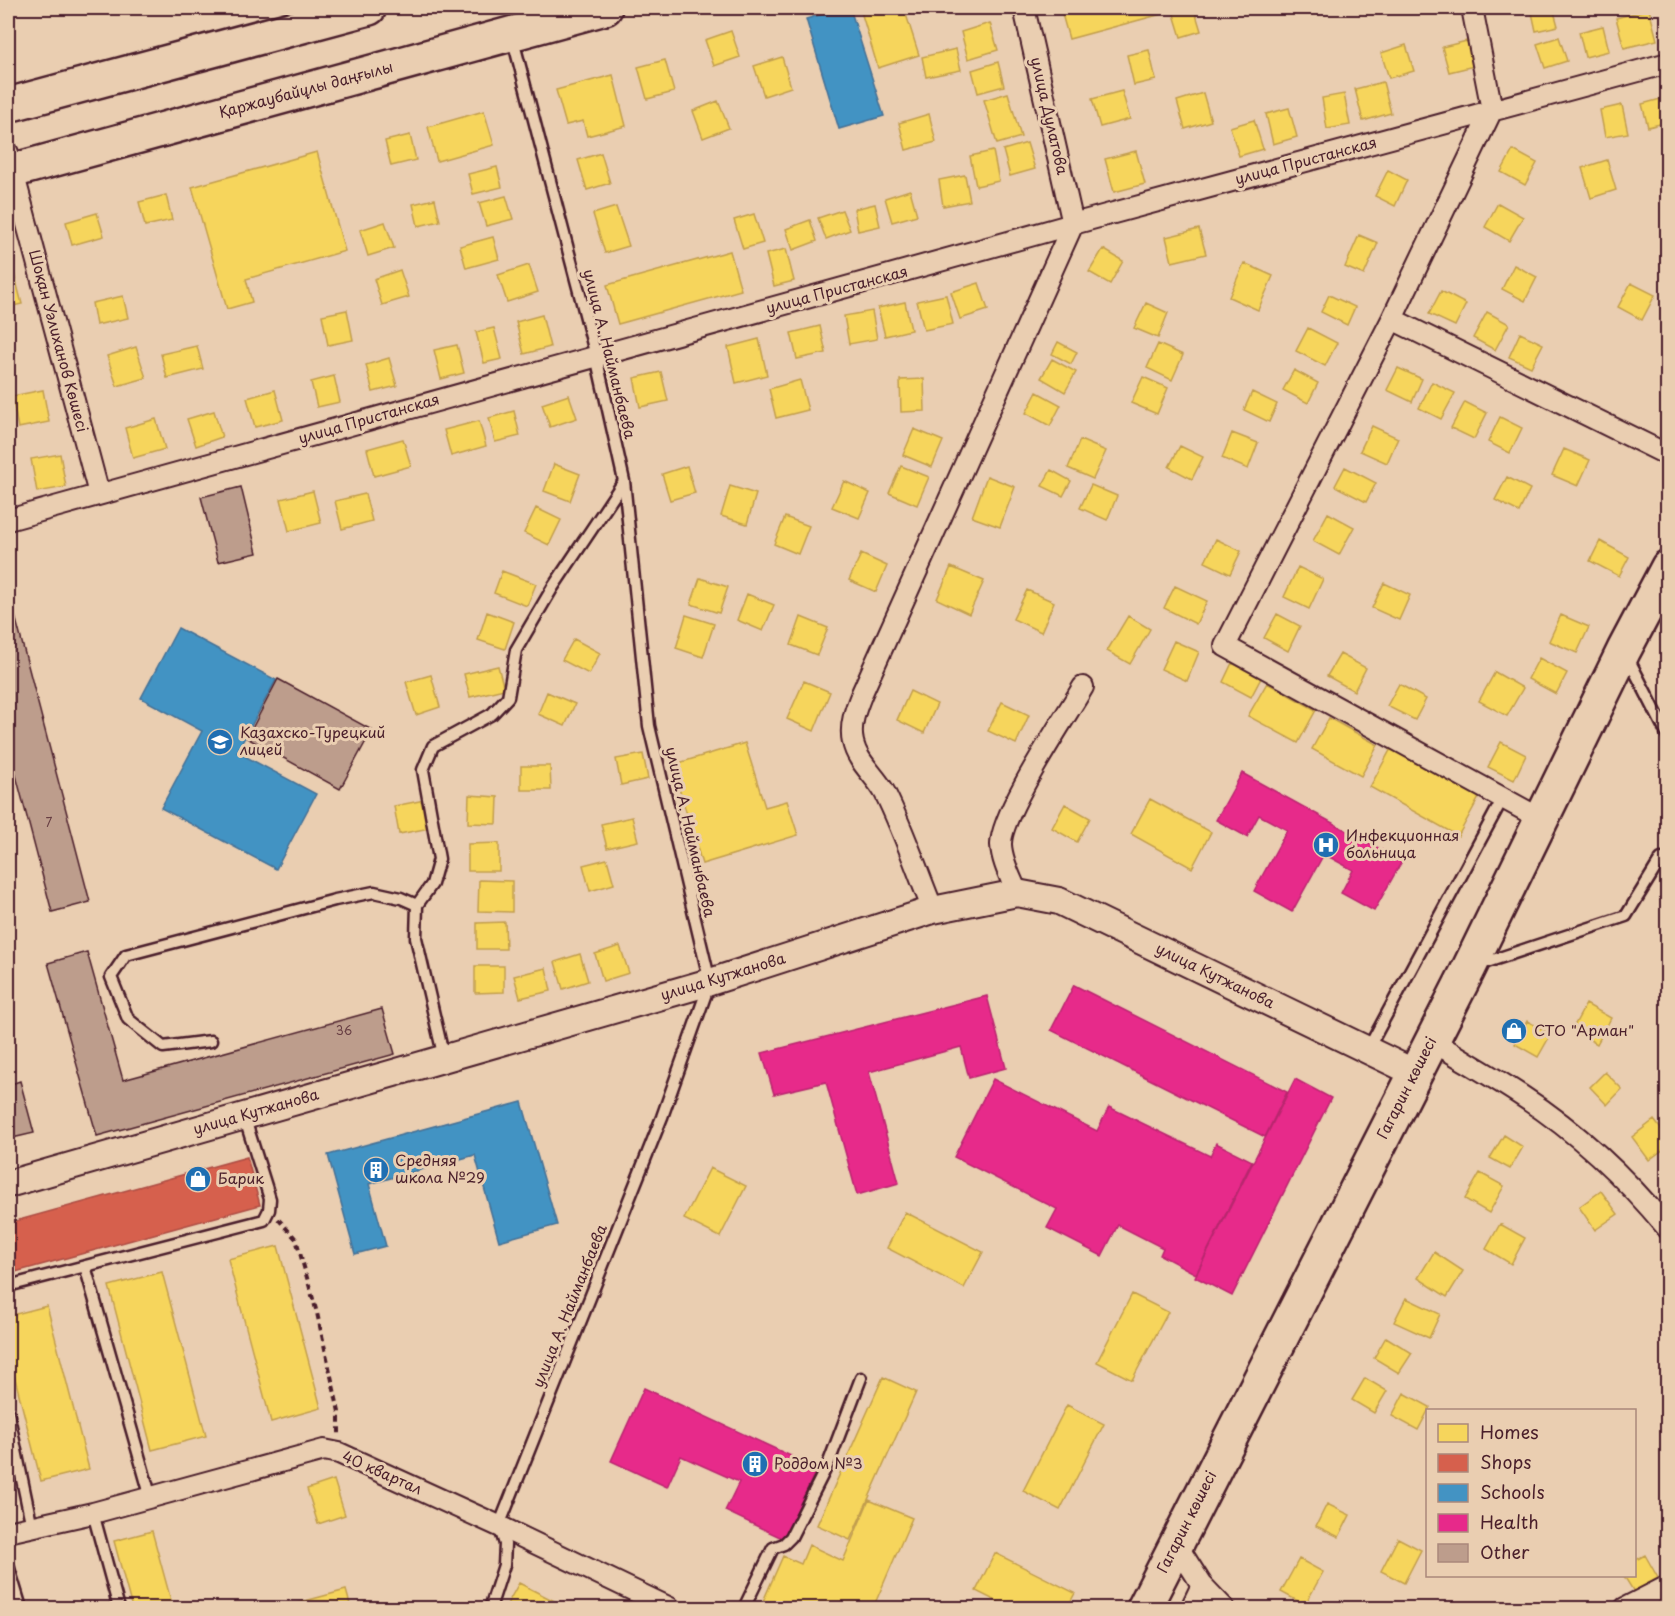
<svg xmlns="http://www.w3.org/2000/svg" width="1675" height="1616" font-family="'Playpen Sans',sans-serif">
<rect width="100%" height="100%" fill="#eaceb1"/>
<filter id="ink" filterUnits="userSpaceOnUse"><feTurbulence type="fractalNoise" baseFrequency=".0167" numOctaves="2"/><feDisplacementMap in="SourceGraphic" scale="12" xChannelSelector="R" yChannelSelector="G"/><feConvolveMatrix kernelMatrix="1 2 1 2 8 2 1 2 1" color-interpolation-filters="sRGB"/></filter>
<g filter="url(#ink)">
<path fill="#f6d55c" stroke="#c29e4d" stroke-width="1.5" d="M860 8H904L919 55 878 68Z
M1086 8H1194L1201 31 1181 37 1173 11 1069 39 1062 14Z
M1531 8H1553L1558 26 1536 31Z
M1649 9 1657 40 1624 48 1616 18Z
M990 23 998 50 968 59 961 32Z
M1603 26 1609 51 1585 57 1579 32Z
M731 31 740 57 714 66 705 40Z
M1559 37 1567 61 1545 68 1537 44Z
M1467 41 1474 66 1449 72 1442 47Z
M1406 45 1414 71 1389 78 1381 53Z
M956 49 961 70 926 77 922 57Z
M1149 50 1156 80 1134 85 1127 55Z
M782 57 791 87 764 96 754 66Z
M665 60 674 92 647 99 638 67Z
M998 62 1004 86 978 93 972 70Z
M613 75 626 126 587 136 583 121 566 125 556 90Z
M1383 82 1391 113 1363 121 1355 89Z
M1122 91 1130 119 1100 127 1092 99Z
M1008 93 1021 137 997 144 984 100Z
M1203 93 1211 121 1185 129 1177 101Z
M1344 94 1350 125 1327 129 1322 98Z
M1668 97V122L1648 127 1642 104Z
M718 101 729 128 703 138 693 111Z
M1622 105 1628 133 1605 137 1600 110Z
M1289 108 1297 137 1273 144 1266 114Z
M484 111 494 145 437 161 428 127Z
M929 114 936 142 906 150 899 123Z
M1254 120 1263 149 1239 156 1230 127Z
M410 135 416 160 391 166 385 141Z
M1027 143 1035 169 1010 176 1003 150Z
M1513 150 1537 163 1525 185 1501 172Z
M993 151 999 181 976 186 970 156Z
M1136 151 1145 184 1114 192 1105 159Z
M317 152 345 251 246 279 252 302 227 309 192 187Z
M601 153 610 183 587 190 578 160Z
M1607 160 1616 190 1591 198 1582 168Z
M497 167 502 187 473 194 468 174Z
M1388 170 1407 180 1395 206 1375 196Z
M965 175 970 201 943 206 939 180Z
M910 190 917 215 892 222 885 198Z
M166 195 172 220 145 226 139 202Z
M506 196 513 219 486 226 479 203Z
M435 199 440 221 418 226 413 204Z
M1498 203 1523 217 1509 241 1485 227Z
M875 204 880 226 858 231 854 209Z
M616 207 629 246 605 253 593 214Z
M842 210 850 230 826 239 818 218Z
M97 213 104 236 72 245 66 222Z
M754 214 763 243 743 249 734 220Z
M810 220 817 241 793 250 786 229Z
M385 222 394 248 368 256 360 230Z
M1199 229 1206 254 1172 262 1166 237Z
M1359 235 1378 243 1364 275 1345 267Z
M493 237 499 259 466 268 460 246Z
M786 249 794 281 774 286 766 254Z
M1103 249 1123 261 1110 284 1089 272Z
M730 251 741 290 618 324 607 285Z
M1244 263 1273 276 1258 310 1229 297Z
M529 265 538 292 507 302 498 275Z
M1514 265 1537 277 1525 301 1502 289Z
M400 270 409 297 382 305 374 279Z
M14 273 22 304 8 307V275Z
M979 283 988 310 960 319 951 292Z
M1631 283 1655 295 1642 320 1618 307Z
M1441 291 1466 304 1455 326 1429 314Z
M946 295 953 324 924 330 917 301Z
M1329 295 1355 307 1347 325 1321 312Z
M123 296 128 318 96 325 92 303Z
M905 302 911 330 885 336 878 308Z
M1146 303 1168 313 1158 338 1134 328Z
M347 310 353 340 328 345 322 315Z
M872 311 877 339 849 344 844 316Z
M1487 312 1509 324 1495 350 1473 338Z
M542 315 550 347 524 354 516 322Z
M820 326 826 353 797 359 791 333Z
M494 328 502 359 484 363 476 332Z
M1308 328 1337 343 1325 366 1296 351Z
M1520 333 1543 344 1531 367 1509 357Z
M759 339 767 375 736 383 728 347Z
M1058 342 1077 352 1071 364 1052 354Z
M1158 344 1183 355 1172 380 1147 368Z
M457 345 464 373 441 379 434 350Z
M197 346 203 369 167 378 161 354Z
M136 347 146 378 117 386 107 356Z
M389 358 397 386 373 392 366 365Z
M1052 359 1076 372 1065 392 1041 378Z
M1398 368 1422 379 1412 402 1387 390Z
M1294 370 1318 383 1308 403 1283 390Z
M661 372 668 401 640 407 634 378Z
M334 376 340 402 317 407 311 382Z
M1143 377 1168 388 1157 414 1131 403Z
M924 379 925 411 901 412 900 380Z
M800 380 808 410 776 418 769 389Z
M1432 382 1455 393 1441 419 1419 408Z
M43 390 49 422 18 428 12 396Z
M275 390 283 420 255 427 247 398Z
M1037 392 1061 405 1050 426 1026 413Z
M1252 392 1277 404 1269 422 1244 410Z
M569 395 577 418 550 427 542 404Z
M1465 402 1487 413 1474 439 1451 428Z
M214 411 222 437 196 446 187 419Z
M514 411 520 436 495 442 489 418Z
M1500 417 1522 428 1510 453 1488 442Z
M156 419 165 449 133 458 125 428Z
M479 421 486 446 451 456 444 430Z
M1372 426 1398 438 1387 463 1360 451Z
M914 429 943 441 932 467 903 455Z
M1232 433 1258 443 1248 469 1222 458Z
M403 439 411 466 374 476 367 449Z
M1080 440 1106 451 1093 479 1068 468Z
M1180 446 1203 457 1192 479 1169 467Z
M1564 449 1590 460 1578 486 1552 475Z
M60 454 66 487 37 492 31 459Z
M554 464 580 474 570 501 544 491Z
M687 466 695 493 670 500 662 474Z
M901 466 929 477 917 505 889 493Z
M1345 467 1376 483 1366 502 1335 486Z
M1051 470 1071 481 1063 496 1042 486Z
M987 476 1015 487 1000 527 972 517Z
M1507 477 1530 489 1519 512 1495 500Z
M844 481 870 493 859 518 832 507Z
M1091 485 1117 496 1107 520 1080 508Z
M730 486 756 494 747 524 721 516Z
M313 491 321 523 289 531 281 499Z
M365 494 372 521 342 529 335 501Z
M536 508 561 520 549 545 524 533Z
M1328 513 1354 527 1339 555 1313 541Z
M785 517 809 526 798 554 774 544Z
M1216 539 1241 551 1230 574 1205 562Z
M1600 541 1629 557 1619 576 1590 561Z
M861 554 887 566 876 592 849 580Z
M951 567 984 581 969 614 937 599Z
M1298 567 1323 579 1309 609 1284 597Z
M502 571 536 584 527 606 494 593Z
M700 578 728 587 719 613 691 604Z
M1384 583 1410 595 1399 620 1372 608Z
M1175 586 1207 601 1196 624 1164 608Z
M1027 590 1054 602 1041 632 1013 619Z
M747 594 774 605 763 631 737 620Z
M487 612 514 622 505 649 478 640Z
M1277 614 1300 626 1288 651 1264 638Z
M686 615 714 624 703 657 676 648Z
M1561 615 1589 627 1577 653 1549 641Z
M1128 616 1150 629 1130 664 1107 651Z
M801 617 828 628 817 655 791 645Z
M574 639 600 653 589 674 562 660Z
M1174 641 1199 652 1187 681 1161 669Z
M1340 654 1366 668 1354 691 1327 676Z
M1539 658 1567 673 1556 694 1528 679Z
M1232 663 1261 678 1251 697 1223 682Z
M498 666 504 689 470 697 464 674Z
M1495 672 1523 688 1507 716 1479 701Z
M431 675 440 707 416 715 406 682Z
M804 681 830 692 814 731 787 719Z
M1267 683 1316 710 1298 743 1248 716Z
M1399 684 1426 699 1415 720 1387 706Z
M910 691 937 704 924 733 897 720Z
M547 692 575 704 565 726 538 714Z
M1002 702 1029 715 1016 744 988 731Z
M1329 718 1378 745 1361 776 1312 749Z
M1501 742 1526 755 1514 780 1488 767Z
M745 743 765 807 787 801 798 835 702 864 672 765Z
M1394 743 1482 792 1458 836 1370 787Z
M643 754 648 779 621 785 616 759Z
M521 766H550L551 790H521Z
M469 795 498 797 497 824 468 823Z
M1150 799 1211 832 1192 868 1131 834Z
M425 800 430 828 399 834 394 806Z
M1065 804 1090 818 1077 842 1052 828Z
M632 817 638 841 607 848 601 824Z
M499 843V871H468V844Z
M607 859 614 884 590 891 583 865Z
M479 880 512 881V912L478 911Z
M505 922 506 949H477V923Z
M620 946 629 973 603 981 595 954Z
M580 954 588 981 563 989 555 962Z
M475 966H504V992L475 993Z
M546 968 551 991 520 998 514 976Z
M1586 1004 1611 1018 1597 1044 1572 1030Z
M1527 1021 1551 1034 1538 1057 1515 1044Z
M1605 1072 1622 1089 1607 1105 1590 1087Z
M1654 1120 1668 1138V1146L1649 1160 1632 1137Z
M1504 1135 1523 1147 1510 1169 1490 1158Z
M710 1168 746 1186 720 1237 684 1219Z
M1480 1173 1504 1186 1489 1213 1465 1199Z
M1601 1191 1618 1214 1595 1230 1579 1207Z
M905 1212 983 1252 964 1288 887 1248Z
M1500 1224 1525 1238 1511 1264 1486 1249Z
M278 1246 321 1408 271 1422 228 1259Z
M1434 1252 1463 1271 1447 1297 1418 1278Z
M162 1272 206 1436 152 1450 109 1286Z
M1132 1294 1168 1312 1132 1380 1097 1362Z
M1406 1298 1440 1314 1429 1338 1394 1322Z
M47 1306 89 1469 41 1481 8 1351V1316Z
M1386 1337 1412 1353 1399 1373 1374 1358Z
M883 1377 916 1392 850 1540 817 1525Z
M1365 1378 1387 1391 1374 1413 1352 1400Z
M1404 1393 1430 1407 1418 1430 1392 1416Z
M1067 1405 1104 1424 1060 1510 1023 1491Z
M334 1480 345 1515 318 1524 307 1489Z
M869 1500 912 1518 873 1608H760L783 1556 801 1564 809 1545 843 1561Z
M1327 1504 1350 1515 1339 1537 1316 1526Z
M152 1531 173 1608H132L114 1541Z
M1398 1538 1421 1550 1404 1583 1381 1571Z
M995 1553 1075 1593 1067 1608H1010L976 1591Z
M1645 1555 1658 1578 1634 1592 1624 1576H1634V1561Z
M1299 1559 1323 1572 1305 1605 1281 1592Z
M519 1583 568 1608H505Z
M346 1590 351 1608H279Z"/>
<path fill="#d6604d" stroke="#ac4c43" stroke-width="1.5" d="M247 1157 260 1205 8 1274V1223Z"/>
<path fill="#4393c3" stroke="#457095" stroke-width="1.5" d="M843 8H850L884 116 839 129 806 19Z
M178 628 276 680 237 752 316 794 276 869 161 808 202 731 141 698Z
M522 1102 557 1225 499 1241 475 1155 369 1184 386 1246 355 1254 328 1155Z"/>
<path fill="#e7298a" stroke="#b8266e" stroke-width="1.5" d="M1242 773 1402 861 1374 911 1341 893 1353 870 1324 854 1292 912 1254 891 1287 830 1259 815 1247 837 1216 820Z
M1074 985 1287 1092 1265 1137 1051 1030Z
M987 996 1006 1068 969 1078 961 1047 869 1072 899 1183 857 1195 826 1082 774 1094 762 1053Z
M993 1079 1097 1131 1109 1107 1210 1156 1216 1143 1252 1161 1196 1274 1160 1255 1163 1248 1118 1225 1102 1256 1047 1228 1057 1209 954 1157Z
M1295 1079 1331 1098 1232 1296 1195 1277Z
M644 1388 817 1468 784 1539 725 1511 739 1482 681 1456 667 1487 611 1461Z"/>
<path fill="#bd9d8c" stroke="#4a1f2b" stroke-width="1.5" d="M241 487 257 553 218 562 201 497Z
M8 589 90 902 52 912 8 745Z
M278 679 372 730 340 789 247 738Z
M87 952 123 1080 382 1009 395 1054 97 1136 48 963Z
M20 1081 34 1133 8 1139V1085Z"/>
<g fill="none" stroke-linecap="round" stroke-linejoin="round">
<g stroke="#4a1f2b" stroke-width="15">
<path id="service" d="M1627 656 1668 736
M1478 965 1626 916 1661 859
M211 1041 163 1047 128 1019 111 977 126 955 335 900 374 892 401 898 417 905
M1368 1049 1503 798
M444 1058 416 938 417 905 432 884 439 859 423 770 433 746 492 714 508 697 516 650 553 587 624 481
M85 1266 151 1498
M8 1286 264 1220 269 1210 270 1199 244 1116
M8 1412 32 1527
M93 1513 119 1608
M8 1565 21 1608
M490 1608 504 1565 505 1544 499 1526 662 1117 710 982 649 726 624 481 596 356 512 36
M744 1608 773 1548 784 1544 791 1537 829 1462 861 1378"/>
</g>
<g stroke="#4a1f2b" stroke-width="24">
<path id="minor" d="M1472 8 1492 110 1392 319 1225 646 1541 819
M8 153 99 494
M1392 319 1668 455
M8 520 1073 224 1668 63
M1017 893C1011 878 1002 862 1001 845 1000 814 1065 718 1083 687
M933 910C917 871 904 831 885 793 876 776 857 762 853 742 849 725 856 708 862 693L1073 224 1024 8
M1431 1040C1461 1059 1492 1076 1522 1096 1576 1131 1627 1179 1668 1229
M8 1532 93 1513 324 1450 339 1453 499 1526 670 1608
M1176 1544 1202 1585 1224 1608
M1191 1608 1202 1585
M1625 1608 1668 1586"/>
</g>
<g stroke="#4a1f2b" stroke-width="30">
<path id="tertiary" d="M8 1184 710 982 933 910 1017 893 1059 901 1415 1073"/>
</g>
<g stroke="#4a1f2b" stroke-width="38">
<path id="trunk" d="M8 105 369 8
M8 172 605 8
M1144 1608 1469 968 1624 650 1668 567"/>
</g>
<path stroke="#4a1f2b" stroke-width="4" stroke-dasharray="6 4.5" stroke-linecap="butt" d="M278 1219 296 1239 317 1313 339 1412V1436"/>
<use href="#service" stroke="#eaceb1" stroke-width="10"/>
<use href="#minor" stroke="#eaceb1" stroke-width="20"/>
<use href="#tertiary" stroke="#eaceb1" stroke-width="26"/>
<use href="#trunk" stroke="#eaceb1" stroke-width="33"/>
</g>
</g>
<defs>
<g id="school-disc" transform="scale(1.35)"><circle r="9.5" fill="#1f6fb2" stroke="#eaceb1"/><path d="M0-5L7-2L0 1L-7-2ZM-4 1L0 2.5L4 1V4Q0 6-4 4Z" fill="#fff"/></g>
<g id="hospital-disc" transform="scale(1.35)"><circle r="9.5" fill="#1f6fb2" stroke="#eaceb1"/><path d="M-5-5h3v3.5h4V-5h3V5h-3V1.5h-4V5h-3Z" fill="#fff"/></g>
<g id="shop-disc" transform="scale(1.35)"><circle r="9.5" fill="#1f6fb2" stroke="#eaceb1"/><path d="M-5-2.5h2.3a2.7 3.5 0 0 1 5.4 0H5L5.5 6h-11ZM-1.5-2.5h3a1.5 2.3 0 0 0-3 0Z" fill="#fff"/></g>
<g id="building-disc" transform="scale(1.35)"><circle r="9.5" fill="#1f6fb2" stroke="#eaceb1"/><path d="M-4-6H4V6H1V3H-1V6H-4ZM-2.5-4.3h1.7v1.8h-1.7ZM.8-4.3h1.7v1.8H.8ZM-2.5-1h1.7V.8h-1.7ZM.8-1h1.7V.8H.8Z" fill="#fff"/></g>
</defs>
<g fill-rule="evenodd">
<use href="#school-disc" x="220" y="742"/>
<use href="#hospital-disc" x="1326" y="845"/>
<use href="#shop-disc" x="1514" y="1031"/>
<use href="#building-disc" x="376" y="1170"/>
<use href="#shop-disc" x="198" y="1179"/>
<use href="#building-disc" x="755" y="1464"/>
</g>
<g text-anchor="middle" stroke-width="6" stroke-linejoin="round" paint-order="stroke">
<g font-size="12" fill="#673e43">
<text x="49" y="827">7</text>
<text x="344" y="1035">36</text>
</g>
<g font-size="15" fill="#4a1f2b" stroke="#eaceb1">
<text transform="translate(306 90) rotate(-15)" y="5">Қаржаубайұлы даңғылы</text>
<text transform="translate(1049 116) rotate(77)" y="5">улица Дулатова</text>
<text transform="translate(1306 161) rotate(-15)" y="5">улица Пристанская</text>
<text transform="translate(837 290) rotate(-15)" y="5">улица Пристанская</text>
<text transform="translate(58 341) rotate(75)" y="5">Шоқан Уәлиханов Көшесі</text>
<text transform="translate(609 354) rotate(76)" y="5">улица А. Найманбаева</text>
<text transform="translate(369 419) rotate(-16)" y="5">улица Пристанская</text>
<text transform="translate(690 832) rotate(77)" y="5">улица А. Найманбаева</text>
<text transform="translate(1215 976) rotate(26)" y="5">улица Кутжанова</text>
<text transform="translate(723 977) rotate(-17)" y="5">улица Кутжанова</text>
<text transform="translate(1407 1088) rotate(-63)" y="5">Гагарин көшесі</text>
<text transform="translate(256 1112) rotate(-16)" y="5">улица Кутжанова</text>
<text transform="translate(570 1306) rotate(-68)" y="5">улица А. Найманбаева</text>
<text transform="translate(382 1473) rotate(24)" y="5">40 квартал</text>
<text transform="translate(1187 1522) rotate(-63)" y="5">Гагарин көшесі</text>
</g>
<g font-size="15" fill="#4a1f2b" stroke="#eaceb1" text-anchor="start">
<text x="240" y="738">Казахско-Турецкий<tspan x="240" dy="17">лицей</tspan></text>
<text x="1346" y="841">Инфекционная<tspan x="1346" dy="17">больница</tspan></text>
<text x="1534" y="1036">СТО "Арман"</text>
<text x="395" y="1166">Средняя<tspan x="395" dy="17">школа №29</tspan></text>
<text x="218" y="1184">Барик</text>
<text x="774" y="1469">Роддом №3</text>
</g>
</g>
<rect width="1675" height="1616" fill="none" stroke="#eaceb1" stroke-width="30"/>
<rect x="15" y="15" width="1645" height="1586" fill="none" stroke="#4a1f2b" stroke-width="2" filter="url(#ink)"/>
<rect x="1426" y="1409" width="210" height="168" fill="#eaceb1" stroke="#aa887b" stroke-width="1.5"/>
<rect x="1438" y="1424" width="30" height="18" fill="#f6d55c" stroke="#aa887b" stroke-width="1.5"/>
<text x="1480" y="1439" font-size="18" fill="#4a1f2b">Homes</text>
<rect x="1438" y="1454" width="30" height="18" fill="#d6604d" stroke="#aa887b" stroke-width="1.5"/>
<text x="1480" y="1469" font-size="18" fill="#4a1f2b">Shops</text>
<rect x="1438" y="1484" width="30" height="18" fill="#4393c3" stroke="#aa887b" stroke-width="1.5"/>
<text x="1480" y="1499" font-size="18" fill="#4a1f2b">Schools</text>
<rect x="1438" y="1514" width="30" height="18" fill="#e7298a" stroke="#aa887b" stroke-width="1.5"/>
<text x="1480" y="1529" font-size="18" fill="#4a1f2b">Health</text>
<rect x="1438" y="1544" width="30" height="18" fill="#bd9d8c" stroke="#aa887b" stroke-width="1.5"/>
<text x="1480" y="1559" font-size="18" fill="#4a1f2b">Other</text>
</svg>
